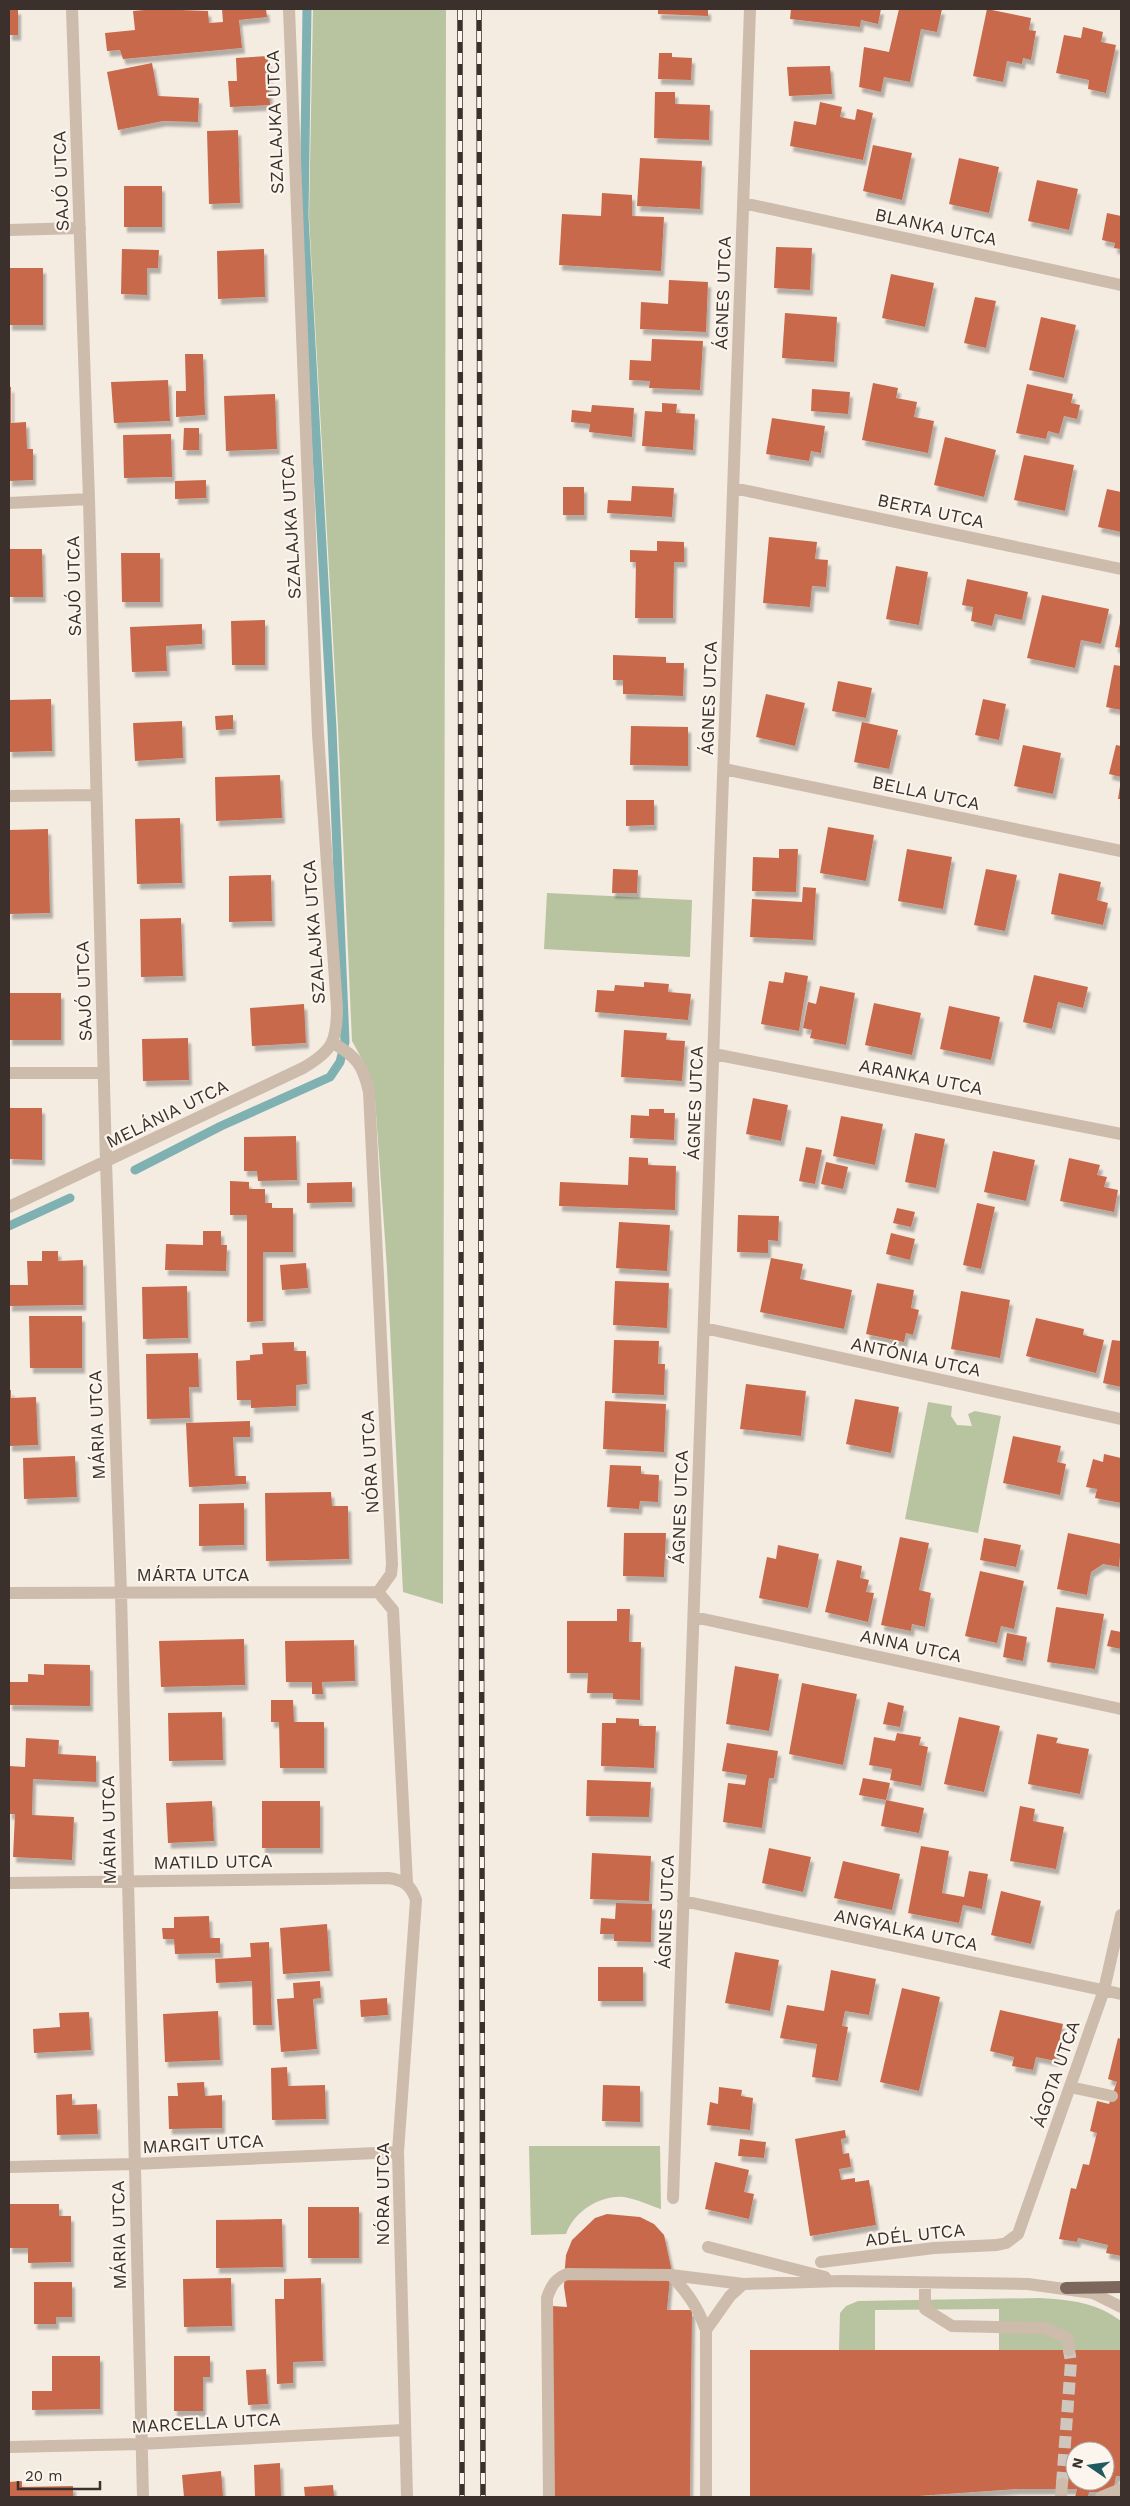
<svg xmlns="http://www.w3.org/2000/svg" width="1130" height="2506" font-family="'Work Sans',sans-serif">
<defs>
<filter id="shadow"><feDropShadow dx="3" dy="5.5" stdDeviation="1" flood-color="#0004"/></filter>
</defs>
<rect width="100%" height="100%" fill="#f4ebe1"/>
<path fill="#b8c4a0" d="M313 9H446L443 1604 403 1592 387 1268 375 1099 368 1070 352 1041 338 728 309 217Z
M547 893 692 900 690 957 544 949Z
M928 1402 952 1406 951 1416 957 1425 972 1426 968 1414 975 1411 1001 1416 978 1533 905 1519Z
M529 2146H660L661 2209C649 2205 636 2199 624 2197 599 2195 574 2212 566 2234L531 2235Z
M1040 2298C1071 2300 1096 2302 1121 2321V2350H999V2309L875 2310V2350H839L840 2313 846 2306 858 2301Z"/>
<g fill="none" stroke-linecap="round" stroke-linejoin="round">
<path stroke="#7fb0b2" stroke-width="9" d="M135 1170 221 1126 330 1077 340 1062 345 1042 332 729 304 216 307 9
M9 1226 70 1198"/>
</g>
<path fill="#c8694b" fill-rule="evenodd" filter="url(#shadow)" d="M9 9H18V35H9Z
M155 9 208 11 209 23 223 22 222 9H266L267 17 239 20 242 48 123 59 120 50 107 51 105 33 135 30 133 11Z
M658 9H708V16L658 14Z
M791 9H881L878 24 861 20 860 27 790 19Z
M899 9H942L937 32 921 29 910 82 884 77 881 92 859 87 864 47 889 52Z
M987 9 1031 18 1029 30 1036 31 1031 60 1023 58 1022 64 1007 61 1003 82 973 76Z
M1083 27 1103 32 1101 42 1116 45 1106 93 1088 89 1089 80 1056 73 1064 35 1081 38Z
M659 53H672V57L692 58 691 80 658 79Z
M268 56 270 105 230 107 228 81H237L236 58Z
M152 63 158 96 199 98 198 122 163 121 118 130 107 72Z
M830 66 832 94 789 96 787 67Z
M655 92H675V104L710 105 709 140 654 138Z
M820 102 842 107 840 117 855 120 857 109 873 113 863 160 790 146 794 121 816 125Z
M238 130 240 203 209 204 207 131Z
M873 145 912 153 902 200 863 191Z
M640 158 702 161 700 209 637 206Z
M959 158 999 167 989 213 949 204Z
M1037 180 1078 189 1069 230 1028 221Z
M124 186H162V227H124Z
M602 193 632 195V216L664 217 661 271 559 265 562 214 601 216Z
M1107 213 1121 216V249L1114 248 1115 243 1102 240Z
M776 247 812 248 810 290 774 288Z
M122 249 159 250 158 268H147V295L121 294Z
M264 249 265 297 218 299 217 251Z
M9 268H43V325H9Z
M891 274 934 283 925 327 882 318Z
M669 280 708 282 706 332 640 329 641 302 668 304Z
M975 297 996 301 986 348 964 343Z
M785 313 837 317 834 362 782 358Z
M1041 317 1076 325 1064 378 1029 370Z
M652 339 703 341 700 390 649 388 650 381 629 380 630 360 651 361Z
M185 354H203L205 415 176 417V391H186Z
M168 380 170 421 114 423 111 382Z
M873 383 898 388 896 398 917 402 914 417 934 421 928 453 862 440Z
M1027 384 1073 394 1071 403 1080 405 1077 419 1064 416 1059 434 1048 431 1046 439 1016 433Z
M9 387H11V423L26 422 27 449H33V480L9 481Z
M812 389 850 392 848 414 811 411Z
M275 394 277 449 226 451 224 396Z
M662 403 677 404 676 413 695 414 693 450 642 446 645 411 662 412Z
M592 405 634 408 632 437 589 432 590 424 571 422 572 410 591 412Z
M772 418 825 426 821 453 811 451 809 461 766 454Z
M184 428H199V450H183Z
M171 434 172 477 124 478 123 435Z
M945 437 996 450 984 497 934 485Z
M1024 455 1074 465 1065 511 1014 500Z
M206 480V498L175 499V481Z
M632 486 674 488 672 517 607 513 608 500 631 501Z
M563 487H584V515H563Z
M1107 489 1121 492V532L1098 527Z
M769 537 817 542 815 559 828 560 826 587 812 586 810 607 763 603Z
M657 541 684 542V562H674L673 618H635L636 562H630V550L657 551Z
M10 549H42L43 597H10Z
M121 553H160V602H122Z
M896 566 928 572 919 625 886 619Z
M967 579 1028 592 1022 620 995 614 992 626 971 621 973 607 962 605Z
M1042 595 1109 609 1101 644 1081 640 1075 668 1027 658Z
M265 620V665H232L231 621Z
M1120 623H1121V648L1115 647Z
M202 624V644L166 646 167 671 132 672 130 627Z
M613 655 666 657V663H684L683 696 623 694V680H613Z
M1114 665 1121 666V710L1106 707Z
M838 681 872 688 866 718 832 711Z
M766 694 805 703 795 746 756 737Z
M51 699 52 751 9 752V700Z
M983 699 1006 704 999 740 975 735Z
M233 715V729L216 730 215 716Z
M182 721 183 758 135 761 133 723Z
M862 722 898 730 889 769 854 762Z
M631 726 688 727V766L630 765Z
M1023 745 1061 753 1053 794 1014 786Z
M1116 745 1121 746V777L1109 774Z
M280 775 282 818 216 821 215 777Z
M1120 786H1121V799H1118Z
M626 800H654V825L626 826Z
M180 818 182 883 137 884 135 819Z
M828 827 874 835 866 881 820 873Z
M48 829 50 913 9 914V830Z
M779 849H798L796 892 752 891 753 857 779 858Z
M907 849 952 857 943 909 898 901Z
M613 869 638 870 637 893H612Z
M986 869 1017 875 1005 931 974 925Z
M1059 873 1101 882 1097 900 1108 903 1103 925 1051 914Z
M271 875 272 921 229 922V876Z
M803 887 816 888 813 940 750 937 752 899 802 902Z
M181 918 183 976 141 977 140 919Z
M785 972 808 976 799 1031 761 1024 769 981 783 983Z
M1034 975 1088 987 1083 1008 1058 1002 1052 1029 1023 1022Z
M644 982 669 984 668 992 691 994 688 1020 595 1012 597 990 614 991 615 985 644 987Z
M820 986 855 993 846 1045 810 1038 812 1030 803 1028 808 1002 816 1004Z
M9 993H61V1040H9Z
M874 1003 921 1013 912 1055 865 1045Z
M304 1004 306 1043 252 1046 250 1008Z
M949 1006 1000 1017 991 1060 940 1049Z
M624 1030 667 1033 666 1040 685 1041 682 1081 621 1077Z
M188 1038 189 1080 143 1081 142 1039Z
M753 1098 788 1105 781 1141 746 1134Z
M9 1108H42V1160L9 1159Z
M649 1109H664V1113H675L674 1140 630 1138 631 1115 649 1116Z
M841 1116 883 1124 875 1165 833 1156Z
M915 1133 945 1139 936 1188 905 1182Z
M296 1136 297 1180 258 1181 257 1171H244V1137Z
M806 1147 822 1150 815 1184 799 1181Z
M993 1151 1035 1160 1026 1201 984 1192Z
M629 1157 648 1158V1165L676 1166 675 1210 559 1206 560 1182 628 1185Z
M1069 1158 1100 1165 1097 1175 1107 1177 1104 1187 1118 1190 1114 1212 1060 1201Z
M826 1162 848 1167 843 1189 821 1184Z
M230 1181 249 1182V1189H265V1203H272V1208H293V1252H263V1321L247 1322V1215H230Z
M352 1182V1202L307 1203V1183Z
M977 1203 995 1207 981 1269 963 1265Z
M897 1208 915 1212 911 1227 893 1223Z
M738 1215 779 1216 778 1241 768 1240V1253L737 1252Z
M619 1222 670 1225 667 1271 616 1268Z
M203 1231H221V1245H227L226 1271 165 1270 166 1244 203 1245Z
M891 1233 915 1239 910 1260 886 1254Z
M42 1251H58V1261L83 1260V1305L9 1306V1285H28L27 1261H42Z
M771 1258 803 1264 800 1279 852 1290 844 1329 760 1312Z
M306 1263 308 1288 282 1290 280 1265Z
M615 1281 669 1283 667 1328 613 1325Z
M877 1283 914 1290 911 1308 919 1310 913 1335 906 1333 904 1342 866 1334Z
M187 1286 188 1338 143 1339 142 1287Z
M961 1291 1010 1300 1000 1358 951 1349Z
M29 1316H82V1368H30Z
M1036 1318 1084 1329 1083 1335 1104 1340 1096 1373 1026 1356Z
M614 1340 659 1341 658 1364H665L664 1395 612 1393Z
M1112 1340 1121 1341V1387L1103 1383Z
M294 1342V1351H306L307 1384 296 1385V1406L251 1408V1400H237L236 1361 250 1360V1355L263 1354 262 1343Z
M198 1353 199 1387H189L190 1418 147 1419 146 1354Z
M746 1384 806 1391 801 1436 740 1429Z
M9 1390H11V1398L36 1397 38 1445 9 1446Z
M855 1399 899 1407 891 1453 846 1444Z
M605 1401 666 1404 664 1452 603 1449Z
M250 1421V1437H233L235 1476H246V1484L189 1487 186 1423Z
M1013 1436 1061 1446 1057 1462 1066 1464 1060 1495 1003 1483Z
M1104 1454 1121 1458V1503L1095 1498 1097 1489 1086 1487 1093 1459 1103 1462Z
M75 1456 77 1497 24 1499 23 1458Z
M610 1465 641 1466V1474L659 1475 658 1502 640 1501 639 1509 607 1507Z
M331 1492 332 1506H348L349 1559 266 1561 265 1493Z
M244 1503V1545L199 1546V1504Z
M624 1533H666L664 1577 623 1576Z
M1068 1533 1121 1544 1119 1567 1103 1564 1091 1572 1087 1595 1057 1589Z
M900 1537 929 1543 919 1590 931 1593 925 1627 912 1624 911 1631 881 1625Z
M984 1538 1021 1545 1016 1567 980 1560Z
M778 1545 819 1554 808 1608 759 1598 767 1557 776 1559Z
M837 1560 862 1566 860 1578 869 1580 866 1592 874 1593 868 1622 825 1612Z
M980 1571 1024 1581 1014 1629 1001 1626 997 1643 965 1636Z
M1056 1607 1104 1614 1095 1669 1047 1662Z
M617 1609H630L629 1642H641L640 1700 613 1699V1693H587L588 1673H567V1621H617Z
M1111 1630 1121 1632V1649L1107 1646Z
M1007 1633 1027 1637 1023 1661 1003 1657Z
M244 1639 245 1685 161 1687 159 1641Z
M354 1640 355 1681 322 1682 323 1694H312V1682H286L285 1641Z
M44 1664 90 1665V1706L9 1705V1682H28V1674L44 1675Z
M735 1666 779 1674 769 1731 726 1724Z
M802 1683 857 1694 843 1765 789 1754Z
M271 1700H293L294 1722H324V1768H280L279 1722H271Z
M888 1702 904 1706 900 1727 883 1724Z
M222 1712 223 1760 169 1761 168 1713Z
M959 1717 1000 1726 984 1792 944 1784Z
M616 1718 639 1719V1726H656L654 1768 601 1766 602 1723H616Z
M897 1733 921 1737 919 1745 928 1747 921 1786 890 1780 892 1769 869 1765 874 1737 895 1741Z
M1037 1734 1058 1738 1056 1743 1089 1749 1080 1794 1028 1784Z
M26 1738 59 1740 58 1754 96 1756V1782L33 1779 32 1815 74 1817 72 1860 13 1857 15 1814H9V1766L25 1767Z
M727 1743 778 1751 774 1778H769L762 1828 723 1822 728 1783 745 1785 747 1775 722 1771Z
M863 1778 890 1783 886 1800 924 1808 919 1833 881 1826 886 1800 859 1795Z
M587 1780 651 1782 649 1817 586 1816Z
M212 1801 214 1841 168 1843 166 1803Z
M262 1801H320V1848H262Z
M1020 1806 1035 1809 1033 1821 1064 1827 1056 1869 1010 1861Z
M921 1846 949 1851 942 1893 964 1897 969 1871 988 1874 982 1909 963 1905 959 1923 908 1913Z
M769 1848 811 1857 803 1892 762 1883Z
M592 1853 651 1856 649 1901 590 1899Z
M843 1861 900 1874 892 1910 834 1898Z
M1001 1891 1041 1901 1031 1944 991 1935Z
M616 1903 652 1904 651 1942 614 1941V1934H600L601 1918 615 1919Z
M209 1916 210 1938H220V1953L175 1954 174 1939H163L162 1928H174V1917Z
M327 1924 330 1971 283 1974 280 1928Z
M269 1942 272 2025H253L252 1981 216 1983 215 1959 251 1957 250 1943Z
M735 1952 779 1960 770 2011 725 2003Z
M598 1967H643V2001H598Z
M831 1970 876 1979 869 2015 845 2011 842 2026 848 2027 838 2081 812 2077 817 2044 780 2038 787 2005 824 2011Z
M320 1981 321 1998 313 1999 317 2049 281 2052 277 1999 294 1998 293 1983Z
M902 1988 940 1997 919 2091 880 2082Z
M387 1998 388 2015 361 2017 360 2000Z
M1000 2010 1063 2024 1055 2061 1036 2057 1033 2070 1012 2066 1014 2057 990 2051Z
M218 2011 220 2060 165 2062 163 2014Z
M89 2012 91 2050 34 2053 33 2029 60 2027 59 2013Z
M1118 2038 1121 2039V2256L1106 2253 1108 2245 1078 2238 1077 2242 1059 2239 1071 2188 1076 2189 1083 2164 1089 2165 1097 2133 1090 2131 1097 2101 1109 2104 1117 2082 1108 2079Z
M287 2067 288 2086 325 2085 326 2119 272 2120 271 2068Z
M204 2082 205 2096 222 2095V2128L169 2129 168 2096H178L177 2083Z
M603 2085 640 2086V2122L602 2121Z
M719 2087 742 2090 741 2096 753 2098 750 2130 707 2125 710 2102 718 2104Z
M72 2094V2105L97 2104 98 2134 57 2135 56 2095Z
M845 2130 846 2138 841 2139 843 2154 849 2153 851 2167 839 2169 841 2180 855 2178V2182L869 2180 876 2225 810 2236 795 2139Z
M740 2139 766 2142 764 2158 738 2156Z
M715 2162 749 2170 744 2192 754 2194 749 2219 705 2209Z
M9 2204H59V2216H71V2262L28 2263V2248H9Z
M308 2207H359V2258H308Z
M607 2214 640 2217 654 2224 664 2235 671 2267 667 2310H692L690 2497H553L552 2306 567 2307 564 2287 565 2267 566 2255 572 2240 595 2218Z
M282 2219 283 2267 216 2268V2220Z
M231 2278 232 2326 184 2327 183 2279Z
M321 2278 323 2361 293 2362V2383L277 2384 275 2299H284V2279Z
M34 2282H72V2317H56V2324H34Z
M750 2350H1121V2476H1116L1113 2492H1089L1088 2497H1075L1077 2489H1017L904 2497H750ZM1075 2451H1105V2481H1075Z
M52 2356H100V2409L32 2410V2391H52Z
M174 2356H210V2377H203V2411H174Z
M266 2369 268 2404 248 2405 246 2370Z
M280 2463 281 2496 255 2497 254 2465Z
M221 2471 223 2497H184L182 2475Z
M22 2481V2487L73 2486V2497H9V2482Z
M333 2485 334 2497H305L304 2487Z"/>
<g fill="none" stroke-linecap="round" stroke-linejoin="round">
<path stroke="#cfc6bd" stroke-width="12" stroke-dasharray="12 6" stroke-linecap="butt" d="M1062 2484 1071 2362 1069 2350"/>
<path stroke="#cdbbac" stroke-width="12" d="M72 9 89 499 106 1162 121 1593 143 2497
M743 203 1121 285
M9 230 80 228
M733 488 1121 569
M9 503 89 499
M724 769 1121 851
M9 796 96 795
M333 1043C357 1057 363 1065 369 1092L392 1564 391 1574 378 1592
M714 1054 1121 1134
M9 1073H104
M9 1207 303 1068C332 1051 337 1042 337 1008L318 734 289 9
M704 1328 1121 1419
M378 1592 393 1610 407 1883
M9 1593 378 1592
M694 1617 1121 1709
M9 1883 388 1878C404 1880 411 1885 416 1900L398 2152 407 2497
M683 1901 1121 1994
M1070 2087 1112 2096
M9 2167 135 2164 398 2152
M673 2198 750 9
M708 2247 825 2277
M821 2262 934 2248 997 2245 1006 2243 1018 2234 1104 1990 1121 1915
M671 2275C688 2293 698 2308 706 2330
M925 2283V2309L952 2326 1044 2328 1068 2338 1069 2350
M9 2447 141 2444 404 2430
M549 2497 547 2298C551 2286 555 2279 567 2274L671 2275 743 2284 842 2281 1028 2284 1093 2293 1121 2307
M706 2497V2330L730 2296 743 2284
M1061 2497 1062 2484
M1101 2497 1121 2489"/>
<path stroke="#7d675c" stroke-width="12" d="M1066 2288 1121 2287"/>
<g stroke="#3b302b" stroke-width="5.5">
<path id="rail" d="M460 9 462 2497
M479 9 483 2497"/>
</g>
<use href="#rail" stroke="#fbf5ee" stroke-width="4" stroke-dasharray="11" stroke-linecap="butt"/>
</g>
<g text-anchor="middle" stroke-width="4.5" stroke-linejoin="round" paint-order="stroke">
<g font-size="18" fill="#3b302b" stroke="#fbf5ee">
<text transform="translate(275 122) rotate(-92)" y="6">SZALAJKA UTCA</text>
<text transform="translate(61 181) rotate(-92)" y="6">SAJÓ UTCA</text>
<text transform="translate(936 227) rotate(12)" y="6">BLANKA UTCA</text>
<text transform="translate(723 293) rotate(-88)" y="6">ÁGNES UTCA</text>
<text transform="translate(931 511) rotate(12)" y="6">BERTA UTCA</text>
<text transform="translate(291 527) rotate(-93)" y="6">SZALAJKA UTCA</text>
<text transform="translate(74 586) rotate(-91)" y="6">SAJÓ UTCA</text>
<text transform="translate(709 698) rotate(-88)" y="6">ÁGNES UTCA</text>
<text transform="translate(926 793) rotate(12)" y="6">BELLA UTCA</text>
<text transform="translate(314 932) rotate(-94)" y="6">SZALAJKA UTCA</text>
<text transform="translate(84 991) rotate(-92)" y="6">SAJÓ UTCA</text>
<text transform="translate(921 1077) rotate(11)" y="6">ARANKA UTCA</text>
<text transform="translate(695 1103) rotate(-88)" y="6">ÁGNES UTCA</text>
<text transform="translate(167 1114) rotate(-26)" y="6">MELÁNIA UTCA</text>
<text transform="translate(916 1357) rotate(12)" y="6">ANTÓNIA UTCA</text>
<text transform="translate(97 1425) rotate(-92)" y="6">MÁRIA UTCA</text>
<text transform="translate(370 1462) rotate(-93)" y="6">NÓRA UTCA</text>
<text transform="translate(680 1507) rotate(-88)" y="6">ÁGNES UTCA</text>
<text x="193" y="1581">MÁRTA UTCA</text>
<text transform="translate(911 1646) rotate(12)" y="6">ANNA UTCA</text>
<text transform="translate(109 1830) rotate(-91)" y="6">MÁRIA UTCA</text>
<text transform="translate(213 1862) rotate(-1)" y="6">MATILD UTCA</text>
<text transform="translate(666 1912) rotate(-88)" y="6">ÁGNES UTCA</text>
<text transform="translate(906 1930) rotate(12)" y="6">ANGYALKA UTCA</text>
<text transform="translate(1056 2074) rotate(-71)" y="6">ÁGOTA UTCA</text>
<text transform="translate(203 2144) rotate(-3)" y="6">MARGIT UTCA</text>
<text transform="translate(383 2194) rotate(-90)" y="6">NÓRA UTCA</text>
<text transform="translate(119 2235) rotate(-91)" y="6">MÁRIA UTCA</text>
<text transform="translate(915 2235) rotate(-6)" y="6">ADÉL UTCA</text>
<text transform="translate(206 2423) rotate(-3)" y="6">MARCELLA UTCA</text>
</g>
</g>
<rect width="1130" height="2506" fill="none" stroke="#3b302b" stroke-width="20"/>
<g transform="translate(1090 2466) rotate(283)"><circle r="24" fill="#fbf5ee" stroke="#aea6a0"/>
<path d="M0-4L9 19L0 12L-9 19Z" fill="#1f5a5e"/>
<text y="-8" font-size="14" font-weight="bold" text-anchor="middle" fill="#3b302b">N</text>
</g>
<path d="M18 2481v8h82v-8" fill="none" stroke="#3b302b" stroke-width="2.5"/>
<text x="25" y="2481" font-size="15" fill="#3b302b" stroke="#fbf5ee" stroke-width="4" paint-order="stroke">20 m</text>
</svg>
